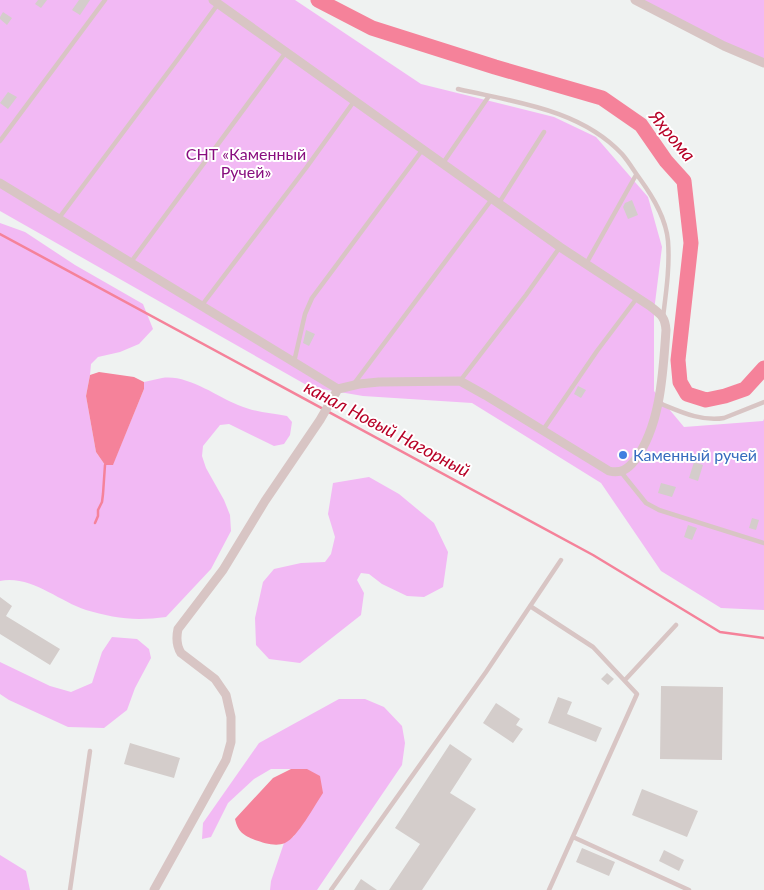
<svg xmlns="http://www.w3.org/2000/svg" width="764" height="890" font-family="Lato,sans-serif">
<rect width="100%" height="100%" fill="#eff2f1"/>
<path fill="#f2b9f4" d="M0 0H295L421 84 554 117 596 137 648 197 662 247 654 311V391L684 427 763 421 764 419V610L721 608 661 571 601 483 472 403 363 396 310 387 0 211Z
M640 0H764V63Z
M0 223 25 232 75 265 143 304 153 329 139 344 120 352 98 357 91 364 90 375 86 396 96 452 105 465 113 464 144 389V382C150 381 156 379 162 378 187 374 216 396 238 405 254 412 270 413 287 416L292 422 290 435 284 444 274 446 229 424 220 425 203 446 202 456 206 468 224 500 230 515 231 531 211 569 166 617C157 618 148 619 139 619 122 619 103 615 86 610 58 601 31 575 0 581Z
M369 477 399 494 434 523 448 552 443 587 424 597 407 596 382 584 369 574 361 573 357 580 364 593 361 615 300 663 269 659 256 645 255 618 263 582 274 569 301 563 325 562 331 554 335 537 328 514 333 483Z
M112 637 137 639 149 649 151 658 135 688 127 710 104 728 68 727 9 700 0 694V662L50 686 71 692 92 683 102 652Z
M339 699H365L384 707 402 726 405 743 402 765 317 890H270L271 881 284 843 294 836 307 769H271L254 779 228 803 211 837 202 839 203 823 259 743Z
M0 855 26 871 30 890H0Z"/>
<path fill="#f5829a" d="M99 372 134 377 144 382V389L113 465H105L96 452 86 396 90 375Z
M291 769H307L320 776 323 793C314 806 298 837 285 843 276 847 264 843 255 840 243 835 238 832 235 819L273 778Z"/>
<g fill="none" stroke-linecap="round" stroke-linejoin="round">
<path stroke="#f5829a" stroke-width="2.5" d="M0 234 593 555 720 632 764 638
M95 523 98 516V510L102 502 103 494 105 465"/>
<path stroke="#f5829a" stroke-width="15" d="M318 0 372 28 495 67 602 98 641 125 666 161 684 181 691 243 678 360 680 382 687 394 706 400 725 396 745 389 764 368"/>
</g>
<path fill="#d4cdcb" d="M38 0H47L41 8 35 4Z
M79 0H90L80 15 72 10Z
M3 12 12 18 7 25 0 19V17Z
M8 92 17 97 8 109 0 103Z
M632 200 638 215 628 219 623 207 625 203Z
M306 330 315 334 309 346 303 343Z
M578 386 586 390 581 398 574 394Z
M694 462 703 465 698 481 689 478Z
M661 483 676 487 672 497 658 493Z
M752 518 759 520 756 530 749 528Z
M688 525 697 528 692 540 684 537Z
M0 597 12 606 6 616 60 649 50 665 0 634Z
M607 673 614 679 608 685 601 679Z
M661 686 723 687 722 760 660 759Z
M558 697 572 702 567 714 602 728 596 742 548 723Z
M496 703 520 719 516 725 523 729 513 743 483 723Z
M130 743 180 758 174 778 124 764Z
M450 744 472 759 450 793 476 809 422 890H389L420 844 395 828Z
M642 789 698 811 687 837 632 815Z
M582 848 615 862 609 876 576 862Z
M664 850 684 860 679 871 659 861Z
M361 879 377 890H354Z"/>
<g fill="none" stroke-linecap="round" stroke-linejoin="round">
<path stroke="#d8c5c4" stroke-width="4.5" d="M458 89C514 102 580 109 622 154 629 162 634 171 640 179 653 197 666 218 668 241 670 266 666 293 663 317
M0 141 105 0
M443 163 489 96
M499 203 544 132
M59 218 178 59 218 4
M131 262 286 52
M586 264 636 175
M202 305 306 168 355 100
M294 362 305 314 312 298 423 149
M460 381 526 295 560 247
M353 385 492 199
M659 403C679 411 701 422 724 418L764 402
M543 430 597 351 637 298
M621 472 646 503 659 510 764 543
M530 606 593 647 637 694 549 890
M625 680 676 625
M573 837 689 890
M70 890 90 751
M331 890 486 672 561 560"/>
<path stroke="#d8c5c4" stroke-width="9" d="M635 0 724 46 764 63
M0 183 338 389
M154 890 226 760 231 742V717L226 695 215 679 181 653C176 645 176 638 178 629L223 570 265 501 320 420 338 389 359 384 379 382 460 381 485 395 609 471C621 474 628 469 635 460 661 425 663 372 666 330 665 316 660 314 650 306L560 247 213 0"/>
</g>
<circle fill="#3f7fe0" stroke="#fff" stroke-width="2" cx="623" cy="455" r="5"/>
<g text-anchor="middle" stroke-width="4" stroke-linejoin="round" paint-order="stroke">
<g font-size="16" fill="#880e7f" stroke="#fff">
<text x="246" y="160">СНТ «Каменный<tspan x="246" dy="18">Ручей»</tspan></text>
</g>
<g font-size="16" fill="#366cbe" stroke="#fff" text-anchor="start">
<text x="633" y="461">Каменный ручей</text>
</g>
<g font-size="18" font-style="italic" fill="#b70026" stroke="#fff">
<text transform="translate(672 136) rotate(50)" y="6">Яхрома</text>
<text transform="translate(387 429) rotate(28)" y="6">канал Новый Нагорный</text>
</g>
</g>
</svg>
